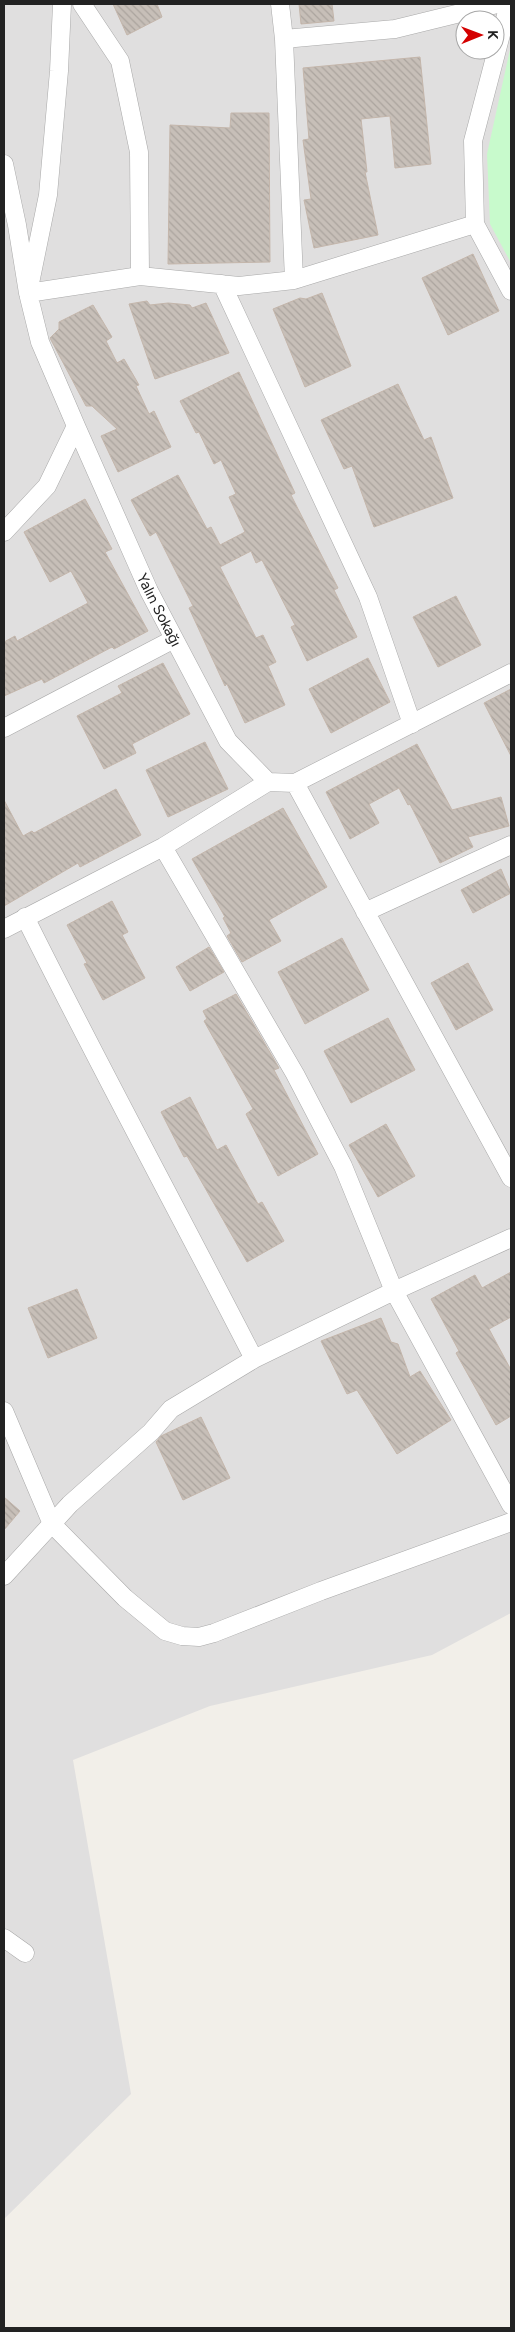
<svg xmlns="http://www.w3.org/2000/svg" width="515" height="2332" font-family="Figtree,sans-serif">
<defs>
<pattern id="building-back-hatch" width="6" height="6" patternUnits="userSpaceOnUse" patternTransform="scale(1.25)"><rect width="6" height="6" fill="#c7bfb8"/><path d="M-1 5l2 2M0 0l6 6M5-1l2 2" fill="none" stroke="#aba49e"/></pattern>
</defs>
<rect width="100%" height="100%" fill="#f2efe9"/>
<path fill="#e0dfdf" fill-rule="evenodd" d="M4 4H511V1613L432 1655 210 1706 73 1760 131 2094 4 2219ZM465 20H495V50H465Z"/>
<path fill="#c8facc" d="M511 45V263L490 224 487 154Z"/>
<path fill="url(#building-back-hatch)" stroke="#c4b6ab" d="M113 4H157L162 17 127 35Z
M299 4H332L334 21 301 24Z
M420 57 431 164 395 168 390 116 361 119 367 172H365L378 235 314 248 304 200 311 199 303 140 309 139 303 68Z
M231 113H269L270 262 168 264 170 125 230 128Z
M473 254 499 311 448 335 422 278Z
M322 293 351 366 305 387 273 309 300 298 306 299Z
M147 301 150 305 168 303 190 305 192 308 206 303 229 353 155 379 129 304Z
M93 305 112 337 106 341 117 363 124 359 139 385 136 386 149 414 154 411 171 447 118 472 101 436 117 429 92 406H86L50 338 59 329V322Z
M239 372 295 493 291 495 338 588 334 590 357 637 307 661 291 627 295 625 262 560 256 563 251 551 220 567 256 638 263 635 276 662 268 666 285 705 245 723 227 684 225 686 189 608 193 606 156 532 150 536 131 500 178 475 207 529 211 527 220 545 245 532 229 497 236 494 221 460 214 464 199 432 196 433 180 401Z
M398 384 424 440 431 437 453 498 374 527 352 466 344 469 321 420Z
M85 499 112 549 105 552 148 631 114 649 112 647 44 683 42 679 4 696V642L15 636 17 641 88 603 71 571 50 582 24 532Z
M456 596 481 645 438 667 413 617Z
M368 658 390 702 331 733 309 689Z
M163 663 190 714 132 744 136 753 104 769 77 716 122 693 118 686Z
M511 689V756L484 703Z
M205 742 228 789 168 817 146 770Z
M417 744 452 810 501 797 509 826 468 837 473 847 440 863 410 804 408 805 399 788 369 804 379 823 350 839 326 792Z
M116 789 141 835 80 867 78 863 4 906V800L23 836 32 831 34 833Z
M283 808 327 887 269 920 281 941 242 962 227 936 231 933 223 918 225 917 192 859Z
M501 869 511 893 473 913 461 890Z
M112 901 128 932 122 935 145 978 103 1000 84 964 87 963 67 925Z
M342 938 369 990 305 1024 278 972Z
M209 947 224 972 190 991 176 967Z
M468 963 493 1010 456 1030 431 983Z
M236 994 279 1068 274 1070 318 1154 278 1176 246 1114 253 1109 204 1021 207 1019 203 1011Z
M388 1018 415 1070 351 1103 324 1051Z
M190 1097 217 1150 226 1145 258 1204 262 1202 284 1241 247 1262 187 1156 184 1157 161 1112Z
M386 1124 415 1176 378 1197 349 1145Z
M511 1272V1317L489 1329 511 1370V1416L496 1425 456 1353 459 1351 431 1299 475 1275 482 1288Z
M77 1289 97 1338 48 1358 28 1308Z
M381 1318 391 1342 398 1344 410 1377 420 1371 451 1420 397 1454 357 1390 347 1394 321 1341Z
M201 1417 230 1478 183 1500 156 1442 161 1436Z
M4 1497 20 1511 4 1530Z"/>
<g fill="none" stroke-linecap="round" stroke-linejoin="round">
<g stroke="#a9a9a9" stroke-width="19">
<path id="minor" d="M62 4 59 71 48 195 28 293 140 276 239 286 294 280 475 224
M82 4 120 61 139 152 140 276
M280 4 284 39 294 280
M509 4 473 141 475 224 511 291
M284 39 395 29 497 4
M4 164 17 225 28 293 40 342 76 426 149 591 228 741 268 782 295 783 511 673
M222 284 368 597 412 724
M4 532 47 486 76 426
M4 728 174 639
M295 783 511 1178
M163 847 295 1074 343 1166 394 1291 511 1505
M365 912 511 845
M25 917C99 1066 178 1211 254 1359
M4 929 163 847 268 782
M4 1411 52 1524 125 1598 165 1631 182 1636 199 1637 214 1633 321 1591 511 1522
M4 1576 70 1504 151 1432 171 1409 254 1359 394 1291 511 1238
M4 1938 25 1953"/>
</g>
<use href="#minor" stroke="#fff" stroke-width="18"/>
</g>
<g text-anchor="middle" stroke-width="4.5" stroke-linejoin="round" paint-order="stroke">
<g font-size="15" fill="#222" stroke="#fff">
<text transform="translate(159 610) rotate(63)" y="5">Yalın Sokağı</text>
</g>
</g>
<rect width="515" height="2332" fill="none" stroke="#222222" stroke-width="10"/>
<g transform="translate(480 35) rotate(89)"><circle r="24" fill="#ffffff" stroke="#a7a7a7"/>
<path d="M0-4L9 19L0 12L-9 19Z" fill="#d40000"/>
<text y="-8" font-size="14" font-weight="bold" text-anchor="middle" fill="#222222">K</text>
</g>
</svg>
